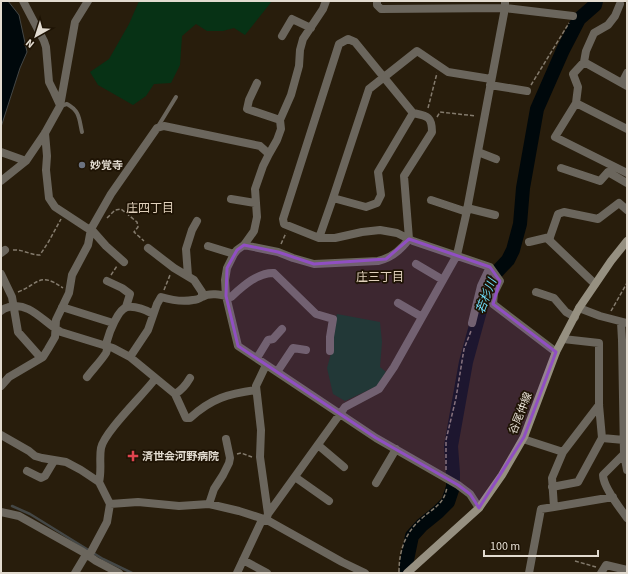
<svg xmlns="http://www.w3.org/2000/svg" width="628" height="574" font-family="'Source Sans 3','Noto Sans JP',sans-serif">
<rect width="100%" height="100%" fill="#281d0c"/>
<path fill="#073215" d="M139 1H272L245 35 234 28 223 31H207L196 24 182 36 180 65 171 83 154 84 146 96 133 105 98 85 90 72 109 59 129 24Z
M337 314 380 322 382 342 380 367 386 372 377 386 345 401 333 394 327 368 332 350 331 337Z"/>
<path fill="#00080b" stroke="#444746" d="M1 1H8L19 15 27 52 20 68 1 127Z"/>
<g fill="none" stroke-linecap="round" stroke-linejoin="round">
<path stroke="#444746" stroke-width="2.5" d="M12 506 30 514 103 559 132 573"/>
<path stroke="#00080b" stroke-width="14" d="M406 573 407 560 412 536 422 525 438 512 448 502 453 487V473L451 446 466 362 483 300 492 277 508 260 513 250 520 224 523 188 537 109 563 50 579 19 595 5 596 1"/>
<path stroke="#847b6d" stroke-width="1.5" stroke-dasharray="4 2" stroke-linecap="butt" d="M531 85 569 23
M428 108 437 73
M437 117 440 112 476 116
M107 218 115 210 121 209 137 222 138 227 134 232 144 241
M281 244 286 233
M13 250C22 249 30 255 40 255L49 241 61 219
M111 275 117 266
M164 290 170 275
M18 292C39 284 39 271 63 288
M611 311 627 283
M237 454 241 453 252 457
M446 470V440L456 398 464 349 471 331
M575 561 596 567
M399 572C399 551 405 533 421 519 433 508 444 505 447 487"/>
<path stroke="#6b665d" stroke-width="4" d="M60 106 67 104C80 111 79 119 82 132
M157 128 176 97"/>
<path stroke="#6b665d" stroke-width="8" d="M23 1 44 41 46 47 49 82 54 92 60 105
M377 1V5L381 9 505 8 573 16
M282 36 292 19 311 28
M584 62 586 51 594 33 608 25 615 16 620 4
M257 83 249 100 247 109 280 120
M622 83 627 73
M490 85 527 91
M627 86 584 62 573 74 578 87 576 103 555 137 627 173
M576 103 627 129
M45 133 47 156 46 170 49 198 55 207 87 228 91 229 106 246 124 262
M1 152 26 161
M478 152 496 159
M269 154 277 140 281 129 280 120 291 95 299 66 300 50 303 39 323 9 326 1
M561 168 600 181 608 172 627 183
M1 181 26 161 45 133 60 106 75 22 88 1
M333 198 369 89 417 51 448 72 491 79
M231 199 255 203
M431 200 467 212
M467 208 495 215
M319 238 333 198 366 207 377 203 381 195 378 172 413 113 355 42 348 39 339 44 283 219 284 224 319 238H335L362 232 380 230 397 233 413 241 490 267 500 281 494 293 493 304 556 352
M529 242 550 237
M244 245 278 252 293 258 314 264 378 261C391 258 401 250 409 239L404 176 432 132C432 116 427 116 413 113
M208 246 234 254
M148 248 174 268 194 280 202 292V296
M1 253 5 250
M416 264 443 280
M1 274 12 297 18 332 41 358
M188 276 186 249 192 230 197 221
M107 281 122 288 130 294 126 307
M595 284 549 240 558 214 564 212 598 219 619 203 627 210
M536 292 554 298 566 312 575 317
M398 303 422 317
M62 307 113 323
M579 308 600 316 627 323
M1 311C4 308 5 308 9 307 30 301 45 324 61 332L113 348 130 357 175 394 186 418H190C212 398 228 394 256 390
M621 322 622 340 624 454 603 475C603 487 620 508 627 518
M472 323 481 286 490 267
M563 339 599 343V405L602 438 624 440
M130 357 148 330 157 304 161 297C171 300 183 302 193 300 197 300 199 299 202 297 210 292 222 295 231 297 242 287 258 272 274 273L316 314 333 319 330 337V351
M257 358 268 340 273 339 282 329
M266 365 256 386 261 430 260 457 268 514 267 517
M277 372 293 348 306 350
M87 377C93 369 101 361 106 353 108 349 106 345 107 341 109 333 118 309 127 307 136 306 146 310 153 314
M1 386 9 377 43 357 48 349 55 337 56 320 69 293 72 275 88 245 91 229 111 194 157 128 164 126 260 146 269 154 263 166 255 189 257 217 254 231 244 245 237 250 234 254 227 268 225 280 226 296 238 346 376 438 458 485 470 494 479 508
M175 394C182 390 186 385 190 378
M1 435 29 451 35 456 42 458 66 462 81 470 99 482 110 504 107 522 91 552 84 558 75 573
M523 439 563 452 552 478 554 507 541 509 529 573
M318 445 344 467
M563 452 599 405
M624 454 627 470
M27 471 41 478 45 476 54 461
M295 477 329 501
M99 482C102 470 99 459 101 448 104 432 144 394 155 379
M376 483 396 449
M552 487 578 482 602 438
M110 504 138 502 179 506 209 504 239 511 267 520 342 562 365 573
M209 504 214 489 223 475 229 463 230 458 226 439
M554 507 613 497
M1 512 19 516 83 552 96 561 119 573
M268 514 345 407 379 389 394 367 457 255 466 215 505 8V1
M243 560 267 573
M237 573 261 522 267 520
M601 573 606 565 627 570"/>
<path stroke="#969081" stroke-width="8" d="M407 573 479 508 502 475 524 437 556 352 579 308 611 261 627 241"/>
</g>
<path fill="#904fc2" fill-opacity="0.2" stroke="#904fc2" stroke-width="3" stroke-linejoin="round" d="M409 239 490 267 500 281 493 304 556 352 524 437 479 508 470 494 458 485 376 438 238 346 226 296 227 268 237 250 244 245 278 252 314 264 386 259Z"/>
<circle fill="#6b7280" stroke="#1e1304" stroke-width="1.5" cx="82" cy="165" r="4"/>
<path fill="#e0444e" stroke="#1e1304" stroke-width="1.5" d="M131 450h4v4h4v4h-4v4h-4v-4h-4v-4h4z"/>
<g text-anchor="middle" stroke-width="3.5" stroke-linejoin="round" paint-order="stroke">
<g font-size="11" font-weight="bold" fill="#e2dbd0" stroke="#1e1304" text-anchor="start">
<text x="90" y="169">妙覚寺</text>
<text x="142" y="460">済世会河野病院</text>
</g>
<g font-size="11" fill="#e2dbd0" stroke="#1e1304">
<text transform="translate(520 413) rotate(-68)" y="4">谷尾仲線</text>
</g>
<g font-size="12" fill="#e0d0bb" stroke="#1e1304">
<text x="150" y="212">庄四丁目</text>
<text x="380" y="281">庄三丁目</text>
</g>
<g font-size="12" font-style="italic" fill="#6fdefc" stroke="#1e1304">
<text transform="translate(486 296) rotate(-69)" y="4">若杉川</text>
</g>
</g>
<rect width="628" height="574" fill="none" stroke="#e2dbd0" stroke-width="4"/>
<g transform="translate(36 36) rotate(219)" stroke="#1e1304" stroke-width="3" paint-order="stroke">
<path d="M0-3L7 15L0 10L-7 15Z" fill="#e2dbd0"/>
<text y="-6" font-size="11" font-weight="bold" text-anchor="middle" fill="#e2dbd0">N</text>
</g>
<path d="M484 550v6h114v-6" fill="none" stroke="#e2dbd0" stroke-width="2"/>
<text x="490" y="550" font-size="12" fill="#e2dbd0" stroke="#1e1304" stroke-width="3" paint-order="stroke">100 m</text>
</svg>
